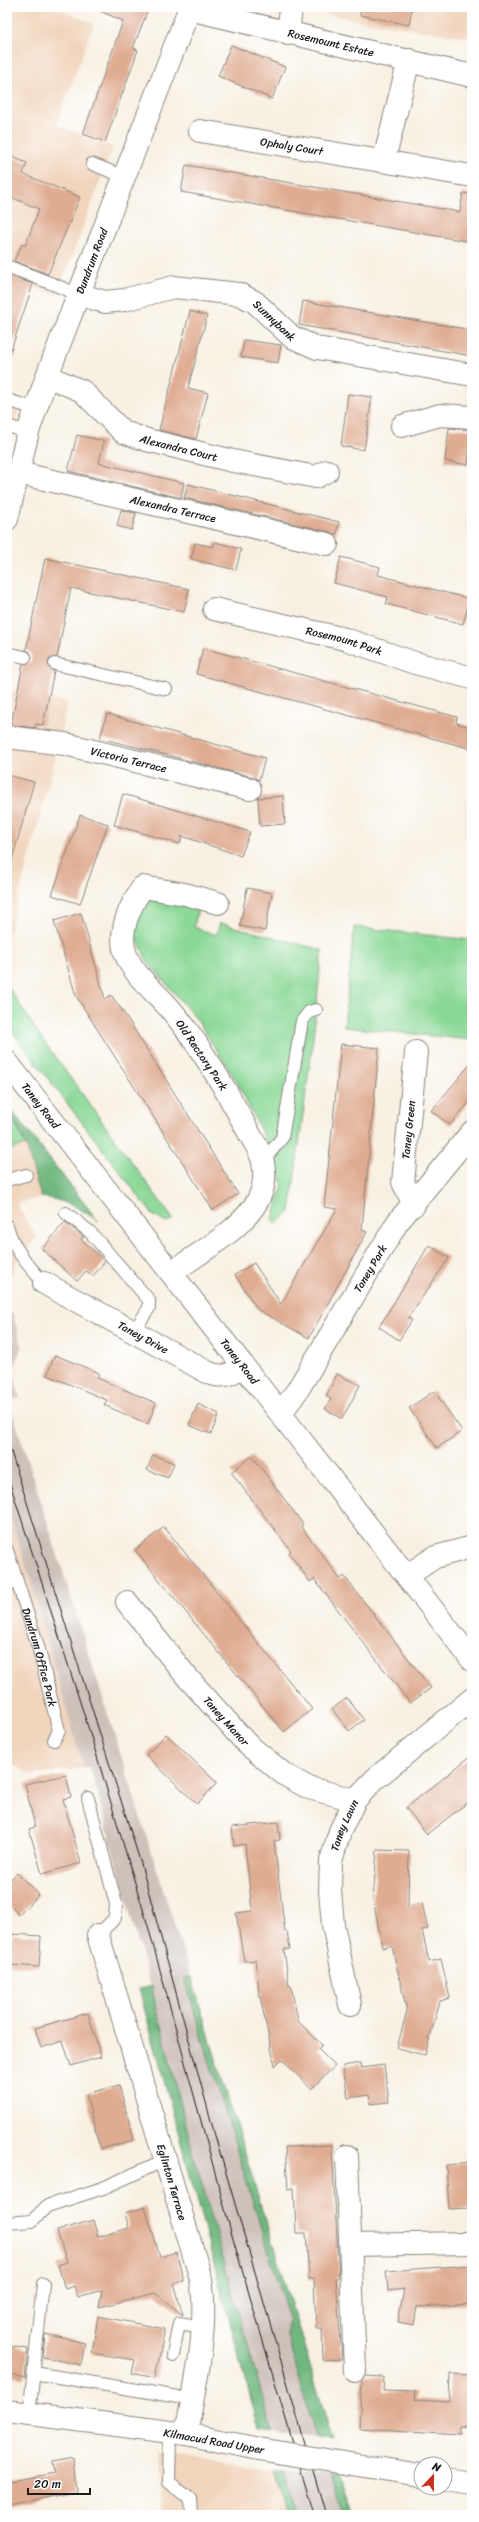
<svg xmlns="http://www.w3.org/2000/svg" width="479" height="2522" font-family="Sriracha,sans-serif">
<rect width="100%" height="100%" fill="#fff"/>
<filter id="ink" filterUnits="userSpaceOnUse"><feTurbulence type="fractalNoise" baseFrequency=".025" numOctaves="2"/><feDisplacementMap in="SourceGraphic" scale="8" xChannelSelector="R" yChannelSelector="G"/><feConvolveMatrix kernelMatrix="1 2 1 2 8 2 1 2 1" color-interpolation-filters="sRGB"/></filter>
<filter id="wash" filterUnits="userSpaceOnUse"><feTurbulence type="fractalNoise" baseFrequency=".012" numOctaves="4" result="noise"/><feDisplacementMap in="SourceGraphic" scale="16" xChannelSelector="R" yChannelSelector="G"/><feGaussianBlur stdDeviation="0.9" result="paint"/><feColorMatrix in="noise" values="0 0 0 0 0 0 0 0 0 0 0 0 0 0 0 0 0 1.4 0 .05"/><feComposite in="paint" operator="in"/></filter>
<g filter="url(#wash)">
<rect width="100%" height="100%" fill="#f8f1e3"/>
<path fill="#f1d5bd" d="M7 7H55L94 24 56 125 113 147 57 296 7 277Z
M314 7H472V38L367 22 313 11Z
M7 407 19 410 7 447Z
M7 690 67 702 57 751 7 941Z
M26 1145 41 1197 16 1204 37 1237 18 1260 11 1276 7 1277V1150Z
M7 1509 30 1579 83 1768 32 1775 7 1762Z
M160 2454 271 2467 285 2515H162Z"/>
<path fill="#cec1ba" d="M12 1313 22 1345 13 1372 20 1398 9 1401 191 1977 333 2441 259 2429 139 1989 150 1986 90 1767 83 1768 30 1579 7 1509V1314Z
M271 2467 338 2473 351 2515H285Z"/>
<path fill="#8ad896" stroke="#537a59" d="M146 896 198 908 194 927 216 935 220 923 322 950 313 1039 290 1212 276 1224 273 1219 283 1184 272 1153 237 1082 198 1021 148 962 134 933 139 912Z
M354 927 472 940V1040L344 1027Z
M7 985 40 1036 173 1219 166 1223 153 1215 7 1025Z
M7 1108 26 1145 7 1150Z"/>
<path fill="#6fb87f" stroke="#466a4e" d="M7 1104 98 1221C79 1207 64 1200 41 1197L26 1145Z
M191 1977 333 2441 316 2437 287 2335 290 2322 184 1978Z
M151 1986 191 2145 272 2431 259 2429 139 1989Z
M271 2467 280 2468 294 2515H285Z
M329 2472 338 2473 351 2515H342Z"/>
<g id="blocks">
<path fill="#dfac91" d="M91 7H149L133 48 138 50 105 142 83 134 123 21Z
M361 7H412L409 25 360 15Z
M231 45 285 67 272 99 218 76Z
M7 155 27 163 23 174 80 197 48 274 14 261 22 244 25 246 39 209 13 198 7 211Z
M186 165 460 212 463 193 472 194V242L181 192Z
M7 275 33 284 10 353H7Z
M303 301 472 330V356L299 325Z
M190 311 207 316 188 388 208 393 196 439 159 430Z
M244 340 281 345 278 363 241 357Z
M348 394 372 397 364 450 341 446Z
M449 428 472 430 468 465 445 461Z
M77 435 104 441 99 463 184 483 181 498 68 471Z
M188 484 339 522 336 535 330 532 184 498Z
M121 510 136 513 132 530 117 526Z
M215 542 241 549 236 570 191 559 195 543 213 547Z
M341 557 380 567 378 575 470 599 463 624 386 604 388 597 334 583Z
M45 558 189 589 184 612 71 588 57 657 50 659 48 663 50 669 54 671 43 725 36 724 35 728 11 725 23 664 30 662 32 658 30 652 26 650Z
M203 648 457 717 456 723 472 727V749L196 674Z
M107 714 265 758 259 780 253 777 100 738Z
M7 775 34 782 12 860 7 859Z
M123 794 250 832 241 856 182 836 180 844 114 825Z
M283 796 285 824 260 826 258 798Z
M80 815 108 824 80 904 52 895Z
M247 888 272 893 265 931 240 926Z
M81 913 105 999 111 995 122 1010 238 1194 213 1210 76 996 54 921Z
M341 1044 379 1048 362 1229 367 1232 309 1338 258 1310 235 1275 254 1263 281 1304 337 1209 324 1207Z
M472 1062V1099L450 1125 431 1111Z
M65 1222 84 1237 81 1239 105 1261 93 1276 86 1271 77 1281 42 1249Z
M429 1245 449 1258 408 1318 412 1320 399 1340 379 1327Z
M55 1355 99 1373 97 1378 156 1403 148 1424 104 1405 107 1400 47 1375Z
M337 1374 360 1385 342 1419 325 1409 331 1399 326 1396Z
M434 1391 462 1431 437 1448 409 1408Z
M198 1404 219 1414 211 1434 189 1425Z
M153 1455 174 1463 168 1478 147 1470Z
M252 1456 303 1524 301 1526 340 1579 344 1576 431 1688 410 1703 314 1579 310 1582 289 1553 291 1551 231 1472Z
M164 1527 312 1709 284 1732 135 1550Z
M347 1698 364 1720 349 1731 332 1709Z
M166 1734 217 1783 197 1804 146 1755Z
M472 1755V1799L427 1834 406 1808Z
M66 1775 71 1797 63 1799 81 1863 42 1874 29 1829 35 1827 25 1784Z
M278 1822 280 1840 274 1841 285 1932 287 1931 290 1949H284L289 1986H291L298 2021 322 2045 318 2049 335 2066 311 2089 282 2059 275 2066 259 1992 256 1960 244 1961 236 1913 252 1911 245 1844 234 1846 232 1827Z
M377 1850 409 1851 408 1906 422 1903 428 1929 422 1930 429 1962 441 1959 450 1998 440 2001 425 2055 397 2048 407 2011 392 1946 383 1948 373 1900Z
M17 1873 39 1895 19 1915 7 1903V1883Z
M13 1934 41 1936 39 1967 10 1965V1962H7V1936H13Z
M88 2013 101 2057 71 2066 63 2041 41 2048 35 2028Z
M360 2063 361 2068 384 2065 389 2102 370 2104 369 2095 348 2098 343 2066Z
M119 2085 134 2140 100 2149 86 2094Z
M332 2145 339 2278H336L342 2359 323 2360 322 2328H316L314 2279H309L306 2233H296L294 2188 288 2189 285 2147Z
M472 2163V2208L449 2209 446 2165Z
M145 2207 160 2257 176 2252 184 2280 174 2284 183 2315 155 2293 99 2307 102 2290 78 2297 74 2286 65 2289 58 2265 67 2262 57 2231 93 2220 98 2237 129 2228 125 2213Z
M472 2265V2304L417 2307 414 2325 398 2322 404 2289 388 2291 386 2271Z
M98 2316 165 2329 155 2378 132 2373 135 2360 92 2353Z
M45 2334 85 2343 81 2365 43 2357Z
M9 2346 28 2349 25 2378 7 2374Z
M450 2374 470 2375 468 2396H472V2428L460 2427V2434L359 2428 362 2381 366 2376 384 2377 383 2391 416 2392 415 2400 449 2402Z
M73 2458 76 2492 7 2505V2482L55 2473 53 2462Z"/>
</g>
</g>
<g filter="url(#ink)">
<use href="#blocks" fill-opacity="0" stroke="#8a8680" stroke-width="1"/>
<g fill="none" stroke-linecap="round" stroke-linejoin="round">
<g stroke="#8a8680" stroke-width="14">
<g id="service">
<path d="M92 164 125 177"/>
<path d="M7 266 78 294"/>
<path d="M7 400 36 409"/>
<path d="M7 426 28 432"/>
<path d="M7 653 25 657"/>
<path d="M55 664 166 689"/>
<path d="M263 1161 282 1138 302 1021 309 1012 316 1010"/>
<path d="M7 1180 26 1175"/>
<path d="M66 1213 90 1232 149 1300V1308L134 1331"/>
<path d="M7 1226C14 1250 27 1264 44 1283"/>
<path id="s1" d="M7 1550 38 1646 59 1731 54 1740"/>
<path d="M88 1798 116 1904 115 1918 98 1935"/>
<path d="M7 2223 32 2221 47 2206 103 2188 165 2160"/>
<path d="M173 2355 179 2323 203 2327"/>
<path d="M40 2374 191 2399"/>
<path d="M29 2415 43 2284"/>
<path d="M170 2433 169 2482 191 2500 192 2515"/>
</g>
</g>
<g stroke="#8a8680" stroke-width="24">
<g id="minor">
<path id="s2" d="M189 9 472 76"/>
<path d="M288 34 291 7"/>
<path id="s3" d="M200 131 472 176"/>
<path d="M384 160 409 60"/>
<path id="s4" d="M78 294 105 302 124 300 174 287 239 294 255 302 292 337 317 348 472 375"/>
<path id="s5" d="M47 376 82 391 123 432 147 440 233 461 316 477 327 471"/>
<path d="M402 426 440 415 472 417"/>
<path id="s6" d="M18 473 327 544"/>
<path id="s7" d="M214 609 345 639 415 663 472 678"/>
<path id="s8" d="M7 737 65 744 250 789"/>
<path id="s9" d="M414 1205 403 1182 416 1052"/>
<path d="M172 1272C199 1253 250 1225 261 1193 265 1183 265 1173 263 1163 262 1153 254 1142 249 1133 227 1091 202 1047 172 1011 157 993 134 976 126 955 117 933 130 905 143 887L185 894 218 903"/>
<path id="s10" d="M44 1283 209 1373C224 1379 230 1374 244 1366"/>
<path id="s11" d="M281 1413 297 1391 397 1223 472 1132"/>
<path d="M408 1575 435 1557 472 1547"/>
<path id="s12" d="M127 1602 187 1677 247 1744 285 1775 309 1788 355 1800"/>
<path id="s13" d="M98 1935 201 2279C209 2328 195 2386 186 2434"/>
<path id="s14" d="M350 2005 333 1925 330 1891 331 1861 340 1831 355 1800 375 1779 472 1699"/>
<path d="M347 2156 355 2371"/>
<path d="M351 2245 472 2243"/>
</g>
</g>
<g stroke="#8a8680" stroke-width="24">
<path id="tertiary" d="M7 2411 186 2434 259 2449
M338 2462 421 2475
M445 2479 472 2483"/>
</g>
<g stroke="#8a8680" stroke-width="24">
<g id="secondary">
<path id="s15" d="M7 519 28 432 47 376 190 7"/>
<path id="s16" d="M7 1062 472 1660"/>
</g>
</g>
<use href="#service" stroke="#fff" stroke-width="12"/>
<use href="#minor" stroke="#fff" stroke-width="22"/>
<use href="#tertiary" stroke="#fff" stroke-width="22"/>
<use href="#secondary" stroke="#fff" stroke-width="22"/>
<path stroke="#1c1c1c" stroke-width="1" d="M7 1439 141 1864 214 2132 326 2515
M7 1474 89 1730 148 1926 233 2239 314 2515"/>
<g stroke="#8a8680" stroke-width="24" stroke-linecap="butt">
<path id="tertiary-bridge" d="M259 2449 338 2462"/>
</g>
<use href="#tertiary-bridge" stroke="#fff" stroke-width="22"/>
</g>
</g>
<g text-anchor="middle" stroke-width="3" stroke-linejoin="round" paint-order="stroke">
<g font-size="11" fill="#1c1c1c" stroke="#fff">
<text dy="4" stroke="none"><textPath href="#s2" startOffset="146">Rosemount Estate</textPath></text>
<text dy="4" stroke="none"><textPath href="#s3" startOffset="93">Ophaly Court</textPath></text>
<text dy="4" stroke="none"><textPath href="#s15" startOffset="272">Dundrum Road</textPath></text>
<text dy="4" stroke="none"><textPath href="#s4" startOffset="209">Sunnybank</textPath></text>
<text dy="4" stroke="none"><textPath href="#s5" startOffset="154">Alexandra Court</textPath></text>
<text dy="4" stroke="none"><textPath href="#s6" startOffset="159">Alexandra Terrace</textPath></text>
<text dy="4" stroke="none"><textPath href="#s7" startOffset="134">Rosemount Park</textPath></text>
<text dy="4" stroke="none"><textPath href="#s8" startOffset="124">Victoria Terrace</textPath></text>
<text transform="translate(202 1055) rotate(56)" y="4">Old Rectory Park</text>
<text dy="4" stroke="none"><textPath href="#s16" startOffset="55">Taney Road</textPath></text>
<text dy="4" stroke="none"><textPath href="#s9" startOffset="78">Taney Green</textPath></text>
<text dy="4" stroke="none"><textPath href="#s11" startOffset="170">Taney Park</textPath></text>
<text dy="4" stroke="none"><textPath href="#s10" startOffset="113">Taney Drive</textPath></text>
<text dy="4" stroke="none"><textPath href="#s16" startOffset="379">Taney Road</textPath></text>
<text dy="4" stroke="none"><textPath href="#s1" startOffset="112">Dundrum Office Park</textPath></text>
<text dy="4" stroke="none"><textPath href="#s12" startOffset="155">Taney Manor</textPath></text>
<text dy="4" stroke="none"><textPath href="#s14" startOffset="184">Taney Lawn</textPath></text>
<text dy="4" stroke="none"><textPath href="#s13" startOffset="258">Eglinton Terrace</textPath></text>
<text transform="translate(214 2441) rotate(10)" y="4">Kilmacud Road Upper</text>
</g>
</g>
<rect width="479" height="2522" fill="none" stroke="#fff" stroke-width="24"/>
<g transform="translate(433 2476) rotate(22)"><circle r="19" fill="#ffffff" stroke="#a4a4a4"/>
<path d="M0-3L7 15L0 10L-7 15Z" fill="#c8321e"/>
<text y="-6" font-size="11" font-weight="bold" text-anchor="middle" fill="#1c1c1c">N</text>
</g>
<path d="M28 2488v6h62v-6" fill="none" stroke="#1c1c1c" stroke-width="2"/>
<text x="34" y="2488" font-size="12" fill="#1c1c1c" stroke="#ffffff" stroke-width="3" paint-order="stroke">20 m</text>
</svg>
